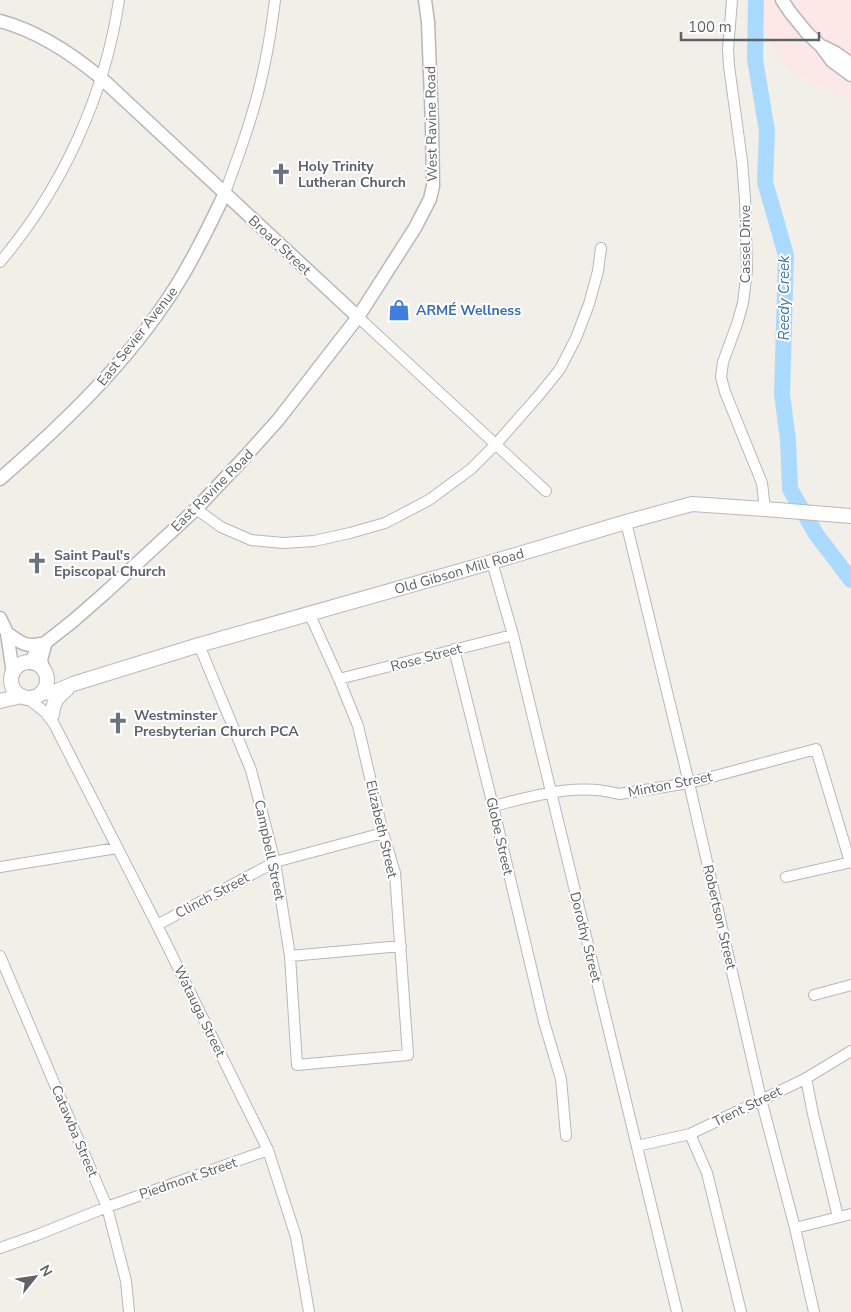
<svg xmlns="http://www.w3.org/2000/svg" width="851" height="1312" font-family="'Nunito Sans',sans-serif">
<rect width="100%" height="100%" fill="#f1efe8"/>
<path fill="#fce8e6" d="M765 0H851V100L796 74 783 61 762 25V10Z"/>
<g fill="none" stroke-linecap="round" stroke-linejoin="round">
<path stroke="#aadaff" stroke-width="16" d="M756 0 755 59 767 131 765 182 786 255 782 394 788 440 790 489 816 534 851 580"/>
<g stroke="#b5b8bc" stroke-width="12">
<path id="minor" d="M732 0 728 50 729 66 742 161 745 199 747 270 743 303 737 324 723 362 721 377 725 392 762 483 765 509
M225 193C233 170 242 147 249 124 262 84 270 42 275 0
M0 262C62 189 105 95 119 0
M358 317 546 491
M196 509 221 527 251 540 283 543 314 541 350 533 385 523 429 500 471 469 496 444 540 394 560 369 576 338 589 304 598 271 601 248
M626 522 689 783 761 1099 795 1228 814 1312
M492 562 513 635 677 1312
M199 645 251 770 275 862 290 956 297 1065 408 1055 395 873 383 833 358 726 339 679 309 613
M454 649 493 806 544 1022 561 1079 566 1136
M339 679 513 635
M27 698 45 712 54 724 157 925 268 1150 296 1237 309 1312
M493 806C534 796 577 782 619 794L689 783 816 749 850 862
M0 867 117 848
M786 877 851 862
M157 925 275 862 383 833
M0 956 107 1207 126 1281 129 1312
M290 956 401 946
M814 995 851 985
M806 1078 813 1114 838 1217
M690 1134 707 1173 741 1312
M637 1146 690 1134 805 1079 851 1051
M795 1228 851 1214
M0 1248 37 1235 107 1207 268 1150"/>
</g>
<g stroke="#b5b8bc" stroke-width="15">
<path id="tertiary" d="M782 0 790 12 807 33 821 46 832 61 851 75
M0 21C38 31 71 53 101 78L358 317
M824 47 836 53 851 64
M0 479C64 423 127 363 173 291 193 260 209 227 225 193
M0 618 7 633 13 673
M7 633C22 644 27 648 45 643
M31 663 35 653 45 643 73 621 105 593 196 509 244 458 278 420 358 317 415 228 430 199 433 186 432 125 428 22 425 0
M43 668 41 660 45 645"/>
</g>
<g stroke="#b6babf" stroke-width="16">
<path id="secondary" d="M11 680a18 18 0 1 1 36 0a18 18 0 1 1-36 0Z
M43 692 52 693 73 684 199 645 492 562 626 522 692 504 765 509 851 516
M0 701 22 696
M52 715C53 702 57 697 67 689"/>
</g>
<use href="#minor" stroke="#fff" stroke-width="10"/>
<use href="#tertiary" stroke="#fff" stroke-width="12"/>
<use href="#secondary" stroke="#fff" stroke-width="14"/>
</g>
<defs>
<g id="church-bare" transform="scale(1.725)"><path d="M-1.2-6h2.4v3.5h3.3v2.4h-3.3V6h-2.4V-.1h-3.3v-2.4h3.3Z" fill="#6b7280" stroke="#fff" stroke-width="2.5" paint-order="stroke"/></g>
<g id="shop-bare" transform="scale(1.725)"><path d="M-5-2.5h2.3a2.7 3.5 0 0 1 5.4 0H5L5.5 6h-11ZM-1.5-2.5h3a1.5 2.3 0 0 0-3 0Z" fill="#3f7fe0" stroke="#fff" stroke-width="2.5" paint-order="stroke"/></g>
</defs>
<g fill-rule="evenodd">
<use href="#church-bare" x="281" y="174"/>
<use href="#shop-bare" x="399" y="310"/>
<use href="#church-bare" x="37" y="563"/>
<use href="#church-bare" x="118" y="723"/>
</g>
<g text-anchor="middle" stroke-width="4" stroke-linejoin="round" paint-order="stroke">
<g font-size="14" fill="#5f6368" stroke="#fff">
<text transform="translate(431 124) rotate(-91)" y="5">West Ravine Road</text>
<text transform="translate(745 244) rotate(-90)" y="5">Cassel Drive</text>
<text transform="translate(280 245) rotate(43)" y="5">Broad Street</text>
<text transform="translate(137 336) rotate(-52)" y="5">East Sevier Avenue</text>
<text transform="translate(212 490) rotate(-45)" y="5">East Ravine Road</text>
<text transform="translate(459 571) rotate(-16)" y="5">Old Gibson Mill Road</text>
<text transform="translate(426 657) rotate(-15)" y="5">Rose Street</text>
<text transform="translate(670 784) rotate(-11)" y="5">Minton Street</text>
<text transform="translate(382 829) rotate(77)" y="5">Elizabeth Street</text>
<text transform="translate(500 836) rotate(77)" y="5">Globe Street</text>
<text transform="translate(270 850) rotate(78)" y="5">Campbell Street</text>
<text transform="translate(212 895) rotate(-28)" y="5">Clinch Street</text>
<text transform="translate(720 917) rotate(77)" y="5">Robertson Street</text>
<text transform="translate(586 937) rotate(76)" y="5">Dorothy Street</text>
<text transform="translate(200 1011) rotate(64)" y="5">Watauga Street</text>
<text transform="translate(747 1106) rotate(-26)" y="5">Trent Street</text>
<text transform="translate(75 1131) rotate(67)" y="5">Catawba Street</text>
<text transform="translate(188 1178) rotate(-19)" y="5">Piedmont Street</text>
</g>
<g font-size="14" font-weight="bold" fill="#5b616d" stroke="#fff" text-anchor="start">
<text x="298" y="171">Holy Trinity<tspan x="298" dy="16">Lutheran Church</tspan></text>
<text x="54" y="560">Saint Paul's<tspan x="54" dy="16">Episcopal Church</tspan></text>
<text x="134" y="720">Westminster<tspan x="134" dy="16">Presbyterian Church PCA</tspan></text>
</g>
<g font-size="14" font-weight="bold" fill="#366cbe" stroke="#fff" text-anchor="start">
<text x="416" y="315">ARMÉ Wellness</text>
</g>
<g font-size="15" font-style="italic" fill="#4174aa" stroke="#fff">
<text transform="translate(784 298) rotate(-90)" y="5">Reedy Creek</text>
</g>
</g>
<g transform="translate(35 1277) rotate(60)" stroke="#ffffff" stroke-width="4" paint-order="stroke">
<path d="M0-4L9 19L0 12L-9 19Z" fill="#5f6368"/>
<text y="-8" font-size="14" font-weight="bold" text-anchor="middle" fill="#5f6368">N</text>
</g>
<path d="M681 32v8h138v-8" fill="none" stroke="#5f6368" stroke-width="2.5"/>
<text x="688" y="32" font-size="15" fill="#5f6368" stroke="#ffffff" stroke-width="4" paint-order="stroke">100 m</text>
</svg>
